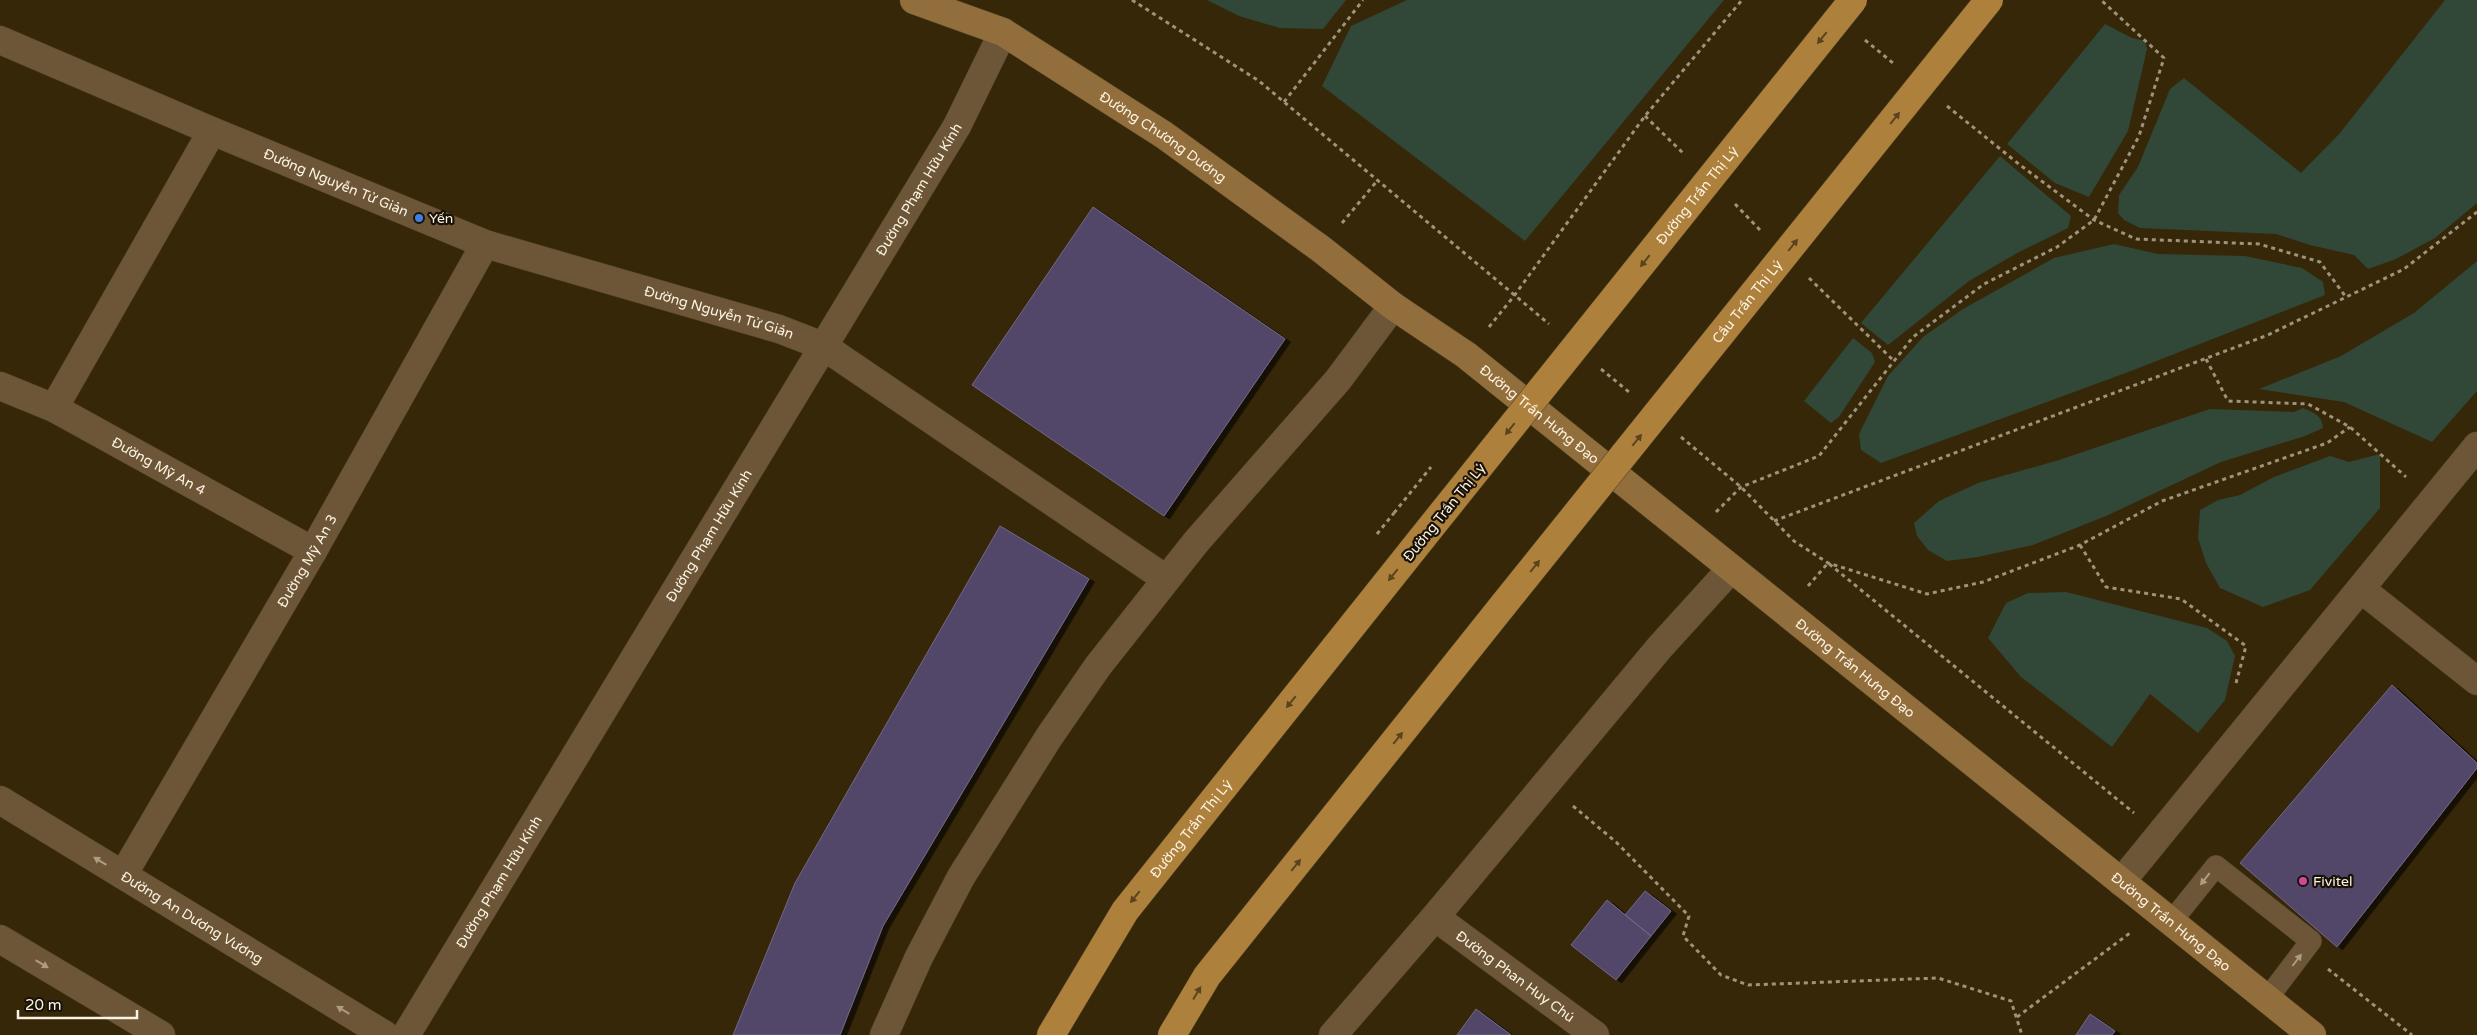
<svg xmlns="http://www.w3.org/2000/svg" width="2477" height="1035" font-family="'Varela Round',sans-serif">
<defs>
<filter id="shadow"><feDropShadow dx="5.5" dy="3" stdDeviation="0" flood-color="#0009"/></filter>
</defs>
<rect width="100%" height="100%" fill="#362709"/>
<path fill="#314737" d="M1207 0H1346L1323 29 1280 28 1239 16Z
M1407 0H1724L1525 241 1322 86 1351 26Z
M2445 0H2477V203L2435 238 2396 259 2368 269 2354 255 2310 245 2276 234 2140 228 2124 220 2118 213 2119 195 2138 167 2170 89 2184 78 2301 173 2340 133Z
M2105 24 2132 38 2145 41 2147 49 2128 131 2089 197 2055 183 2007 144Z
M2000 156 2071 216 2068 228 2019 252 1969 281 1888 345 1861 323Z
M2114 244 2158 254 2245 256 2302 268 2323 282 2325 295 2131 371 1881 463 1861 450 1859 434 1888 376 1923 337 1963 309 2054 258Z
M2477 261V391L2432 442 2344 402 2259 389 2341 356 2414 313Z
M1853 338 1872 353 1875 362 1839 417 1831 423 1804 401Z
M2303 408C2314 413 2322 415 2323 428L2305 436 2221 462 2106 516 2033 545 1978 557 1947 561 1928 550 1917 536 1914 523 1939 501 1978 483 2059 460 2210 409 2294 412Z
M2380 454V508L2310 590 2263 607 2220 588 2206 563 2198 538 2200 510 2218 500 2240 495 2274 477 2330 456 2349 462Z
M2066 592 2207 628 2227 641 2235 656 2225 700 2198 733 2150 694 2112 747 2021 677 1988 638 2006 603 2028 593Z"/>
<path fill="#524669" stroke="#726887" filter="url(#shadow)" d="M1093 207 1285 339 1164 516 972 385Z
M1000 526 1089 579 883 926 840 1035H733L795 883Z
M2392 685 2477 763V768L2337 947 2240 863Z
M1645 891 1671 911 1651 936 1625 915Z
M1607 900 1651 936 1616 980 1571 945Z
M1476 1009 1511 1035H1457Z
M2090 1014 2115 1031 2112 1035H2076Z"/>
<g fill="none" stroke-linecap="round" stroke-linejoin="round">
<g stroke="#524327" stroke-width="22">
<path id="lane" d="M2171 922 2216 866 2311 941 2267 999"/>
</g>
<g stroke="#524327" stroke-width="29">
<g id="street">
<path id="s1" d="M0 40 212 131 485 244 779 329 823 346 1166 579"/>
<path id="s2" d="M0 386 54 408 313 551"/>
<path d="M54 408 212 131"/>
<path d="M2361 589 2477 681"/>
<path id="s3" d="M0 800 385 1035"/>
<path id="s4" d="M123 875 313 551 485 244"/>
<path d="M2121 882 2477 446"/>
<path id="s5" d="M1435 917 1595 1035"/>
<path d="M0 939 161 1035"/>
<path id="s6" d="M406 1035 957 126 1003 32"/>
<path d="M884 1035 919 957 961 877 1049 737 1098 666 1196 542 1338 380 1393 306"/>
<path d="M1333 1035 1435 917 1660 647 1731 569"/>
</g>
</g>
<g stroke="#524327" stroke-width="29">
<g id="secondary">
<path id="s7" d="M914 0 1003 32 1164 135 1321 249 1393 306 1466 355 2312 1035"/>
</g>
</g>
<g stroke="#524327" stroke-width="29">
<g id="primary">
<path id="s8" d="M1051 1035 1125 911 1423 537"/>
<path d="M1172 1035 1207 976 1504 604"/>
</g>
</g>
<path stroke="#9f937c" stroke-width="3" stroke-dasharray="4 4" stroke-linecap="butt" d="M1132 0 1259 81 1549 324
M1865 40 1893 63
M1284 102 1363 0
M1947 106 2020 165 2094 220 2136 239 2259 244 2320 262 2346 297
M1645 116 1684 154
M1735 204 1760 230
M1342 223 1377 181
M1809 278 1894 361
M1489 327 1514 296 1645 116 1742 0
M2206 359 2228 401 2308 404 2350 427 2406 477
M1601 369 1629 392
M1681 437 1741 487 1794 541 1828 563 1927 594 1983 582 2080 545 2162 501 2327 443 2350 427
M1716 512 1741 487 1819 456 1913 337 1984 284 2057 247 2094 220 2139 136 2164 58 2101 0
M1774 521 2268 335 2404 269 2477 212
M1377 534 1394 513
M2080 545 2106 587 2181 599 2246 646 2236 683
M1808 586 1828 563 2134 813
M1573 806 1616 842 1689 916 1683 936 1721 975 1748 985 1938 978 2011 1001 2022 1035
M2328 969 2412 1035
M2017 1017 2130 933"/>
<use href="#lane" stroke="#6c5637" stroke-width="21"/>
<use href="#street" stroke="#6c5637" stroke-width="28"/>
<use href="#secondary" stroke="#916e3b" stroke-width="28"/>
<use href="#primary" stroke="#ad813c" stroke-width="28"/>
<g stroke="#524327" stroke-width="29" stroke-linecap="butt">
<g id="primary-bridge">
<path id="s9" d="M1423 537 1853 0"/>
<path id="s10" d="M1504 604 1989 0"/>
</g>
</g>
<path stroke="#9f937c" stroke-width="3" stroke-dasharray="4 4" stroke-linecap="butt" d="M1394 513 1431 467"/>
<use href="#primary-bridge" stroke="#ad813c" stroke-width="28"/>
</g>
<defs><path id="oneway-solid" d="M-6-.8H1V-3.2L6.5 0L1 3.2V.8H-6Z" transform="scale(1.25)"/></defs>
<g fill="#5b431e">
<use href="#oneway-solid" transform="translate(1822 38) rotate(129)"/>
<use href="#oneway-solid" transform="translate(1895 118) rotate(-51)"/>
<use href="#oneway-solid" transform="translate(1793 245) rotate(-51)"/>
<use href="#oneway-solid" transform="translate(1645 261) rotate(129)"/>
<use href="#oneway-solid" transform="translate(1510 429) rotate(129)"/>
<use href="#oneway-solid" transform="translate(1637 440) rotate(-51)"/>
<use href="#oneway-solid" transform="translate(1535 566) rotate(-51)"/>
<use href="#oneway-solid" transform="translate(1393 575) rotate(129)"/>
<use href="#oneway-solid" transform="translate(1291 702) rotate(129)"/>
<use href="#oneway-solid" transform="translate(1398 738) rotate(-51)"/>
<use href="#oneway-solid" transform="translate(1296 865) rotate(-51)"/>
<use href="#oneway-solid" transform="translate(1135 897) rotate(129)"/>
<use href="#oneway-solid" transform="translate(1197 993) rotate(-59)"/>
</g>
<g fill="#ad9c84">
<use href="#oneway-solid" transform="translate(100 861) rotate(-149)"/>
<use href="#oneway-solid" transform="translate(2205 879) rotate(128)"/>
<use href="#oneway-solid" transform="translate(2297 960) rotate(-53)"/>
<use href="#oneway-solid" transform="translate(42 964) rotate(31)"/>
<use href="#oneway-solid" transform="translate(343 1010) rotate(-149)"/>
</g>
<circle fill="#3f7fe0" stroke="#181106" stroke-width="2" cx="419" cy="218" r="5"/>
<circle fill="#d1479c" stroke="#181106" stroke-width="2" cx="2303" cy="881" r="5"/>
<g text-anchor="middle" stroke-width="4.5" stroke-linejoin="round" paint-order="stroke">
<g font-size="14" fill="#fcf2e1" stroke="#181106">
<text dy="5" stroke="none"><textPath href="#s7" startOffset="286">Đường Chương Dương</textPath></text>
<text dy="5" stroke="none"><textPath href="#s1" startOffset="365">Đường Nguyễn Tử Giản</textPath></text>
<text dy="5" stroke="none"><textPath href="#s6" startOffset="989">Đường Phạm Hữu Kính</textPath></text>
<text dy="5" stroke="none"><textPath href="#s9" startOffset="438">Đường Trần Thị Lý</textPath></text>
<text dy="5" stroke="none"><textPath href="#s10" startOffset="388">Cầu Trần Thị Lý</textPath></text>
<text dy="5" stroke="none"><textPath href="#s1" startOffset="770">Đường Nguyễn Tử Giản</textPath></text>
<text dy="5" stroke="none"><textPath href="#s7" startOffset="754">Đường Trần Hưng Đạo</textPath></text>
<text dy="5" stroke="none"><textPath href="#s2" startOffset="178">Đường Mỹ An 4</textPath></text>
<text transform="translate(1444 512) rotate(-51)" y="5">Đường Trần Thị Lý</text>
<text dy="5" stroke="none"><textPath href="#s6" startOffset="584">Đường Phạm Hữu Kính</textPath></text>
<text dy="5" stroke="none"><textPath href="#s4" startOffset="364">Đường Mỹ An 3</textPath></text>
<text dy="5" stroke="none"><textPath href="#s7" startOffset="1159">Đường Trần Hưng Đạo</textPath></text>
<text dy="5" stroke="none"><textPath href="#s8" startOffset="250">Đường Trần Thị Lý</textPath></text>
<text dy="5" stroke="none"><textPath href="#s6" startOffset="179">Đường Phạm Hữu Kính</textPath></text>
<text dy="5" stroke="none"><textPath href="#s3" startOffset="225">Đường An Dương Vương</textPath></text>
<text dy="5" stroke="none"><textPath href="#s7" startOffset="1564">Đường Trần Hưng Đạo</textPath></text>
<text dy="5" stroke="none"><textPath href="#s5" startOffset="100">Đường Phan Huy Chú</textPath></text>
</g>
<g font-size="14" fill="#fcf2e1" stroke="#181106" text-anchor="start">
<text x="429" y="223">Yến</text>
<text x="2313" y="886">Fivitel</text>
</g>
</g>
<path d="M18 1010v8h119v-8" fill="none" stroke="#fcf2e1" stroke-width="2.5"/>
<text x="25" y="1010" font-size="15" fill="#fcf2e1" stroke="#181106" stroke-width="4" paint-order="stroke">20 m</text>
</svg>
